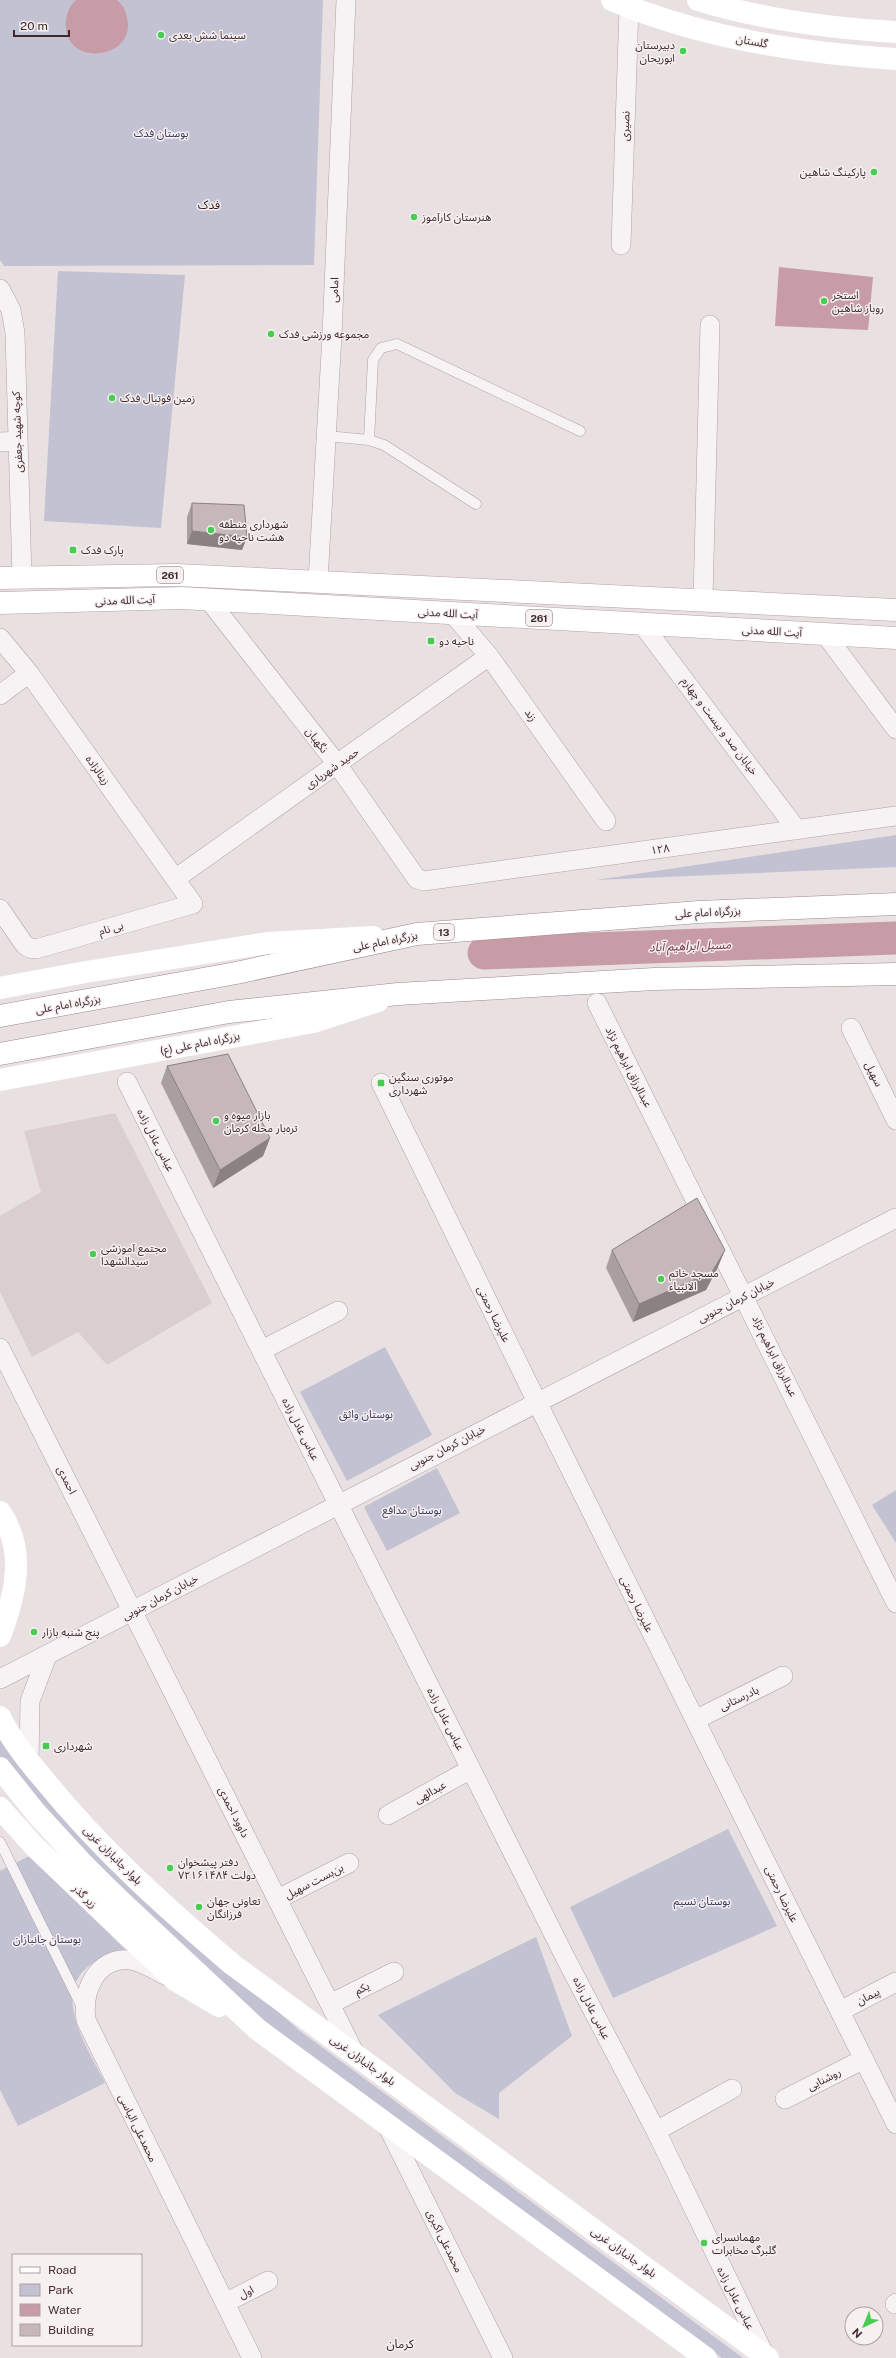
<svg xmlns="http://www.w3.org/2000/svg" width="896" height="2358" font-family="'Public Sans','Noto Sans Arabic',sans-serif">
<rect width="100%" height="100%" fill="#e9e0e2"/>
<path fill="#dbced0" d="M115 1113 212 1303 107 1365 78 1332 32 1357 0 1292V1216L41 1192 24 1131Z"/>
<path fill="#c2c2d3" d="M0 0H323L314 265 4 266 0 260Z
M58 271 185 275 161 528 44 521Z
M896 835V867L596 880Z
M385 1347 432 1435 347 1481 300 1392Z
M437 1468 460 1513 387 1551 364 1507Z
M896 1490V1543L872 1505Z
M0 1739 253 1990 300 2031 743 2358H722L293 2043 265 2021 89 1856 0 1756Z
M728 1829 777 1926 613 1998 570 1907Z
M29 1856 127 1951C113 1953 101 1956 90 1965 50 1995 89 2050 105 2083L18 2126 0 2090V1871Z
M536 1937 572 2036 499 2093V2119L455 2093 378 2015Z"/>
<path fill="#c89ca7" d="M76 0H117C123 5 126 11 127 18 137 58 69 68 66 28 65 17 68 7 76 0Z
M779 267 873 277 868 330 775 326Z"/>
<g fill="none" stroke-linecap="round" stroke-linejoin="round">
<path stroke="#c89ca7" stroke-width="33" d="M484 953 896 938"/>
<g stroke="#b0a2a4" stroke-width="11">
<path id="lane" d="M327 436 369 440 384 445 476 504
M369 440 373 360 381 348 397 344 580 431
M0 1842 83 2009"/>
</g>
<g stroke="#b0a2a4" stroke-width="20">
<path id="street" d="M621 245 629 7
M0 289 11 310 15 333 22 578
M0 442 18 441
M318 581 332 335 346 0
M208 599 337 764 417 879 424 881 896 816
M703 599 710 325
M452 613 489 656 606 821
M642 624 797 830
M825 634 896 729
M0 638 29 673 193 904 36 949 29 948 24 944 0 909
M0 695 29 673
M175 879 489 656
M597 1003 896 1603
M851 1028 896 1120
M127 1082 566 1959 656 2131 765 2356
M381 1083 537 1402 896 2124
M0 1348 356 2056
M262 1350 338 1311
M0 1679 896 1218
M695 1720 783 1676
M29 1761 30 1701 47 1656
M388 1815 471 1769
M278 1899 349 1863
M167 1976C157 1971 141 1961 130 1960 96 1957 82 1991 86 2020L252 2358
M330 2004 394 1972
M840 2011 896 1982
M785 2099 864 2059
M386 2123 503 2358
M656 2131 732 2089
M225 2303 268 2281
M895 2304 896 2303"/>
</g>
<g stroke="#b4a0a3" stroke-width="23">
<path id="primary" d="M0 578 177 575 896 610
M0 603 182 598 896 638"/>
</g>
<g stroke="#9f888c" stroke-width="23">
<path id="highway" d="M0 1016 236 973 417 934 699 912 896 904
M0 1054 229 1012 398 994 654 979 896 974"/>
</g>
<use href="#lane" stroke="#f7f3f4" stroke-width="10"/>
<use href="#street" stroke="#f7f3f4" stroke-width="19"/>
<path stroke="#fff" stroke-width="22" d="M612 0C702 38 800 53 896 59
M698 0C763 20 829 28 896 32
M0 988 86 972 268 943 373 937
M0 1080 313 1022 378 1001
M0 1512C27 1551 15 1596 0 1636
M0 1717C11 1740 29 1762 45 1781 101 1850 166 1908 233 1965L768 2358
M0 1768 36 1813 81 1862 120 1901 257 2029 706 2358
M0 1808 35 1847 175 1980 219 2006"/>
<use href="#primary" stroke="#fff" stroke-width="22"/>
<use href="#highway" stroke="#fff" stroke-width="22"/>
</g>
<path fill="#aa9ea0" d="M192 503 247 537 242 550 187 544V517Z
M167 1066 270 1138 263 1156 213 1188 161 1083Z
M612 1250 718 1267 706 1290 633 1322 606 1268Z"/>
<path fill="#8b8182" d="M192 531 247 537 242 550 187 544Z
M270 1138 263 1156 213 1188 220 1170Z
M725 1250 718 1267 706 1290 633 1322 639 1304Z"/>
<path fill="#c6b8ba" stroke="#8b8182" d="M192 503 244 505 247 537 192 531Z
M228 1054 270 1138 220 1170 167 1066Z
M697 1198 725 1250 712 1272 639 1304 612 1250Z"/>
<g fill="#48cc52" stroke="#f6f0f1" stroke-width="1.5">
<circle cx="161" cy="35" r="4"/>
<circle cx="683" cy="51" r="4"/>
<circle cx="874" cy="172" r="4"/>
<circle cx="414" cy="217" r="4"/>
<circle cx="824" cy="301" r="4"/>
<circle cx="271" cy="334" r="4"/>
<circle cx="112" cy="398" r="4"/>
<circle cx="211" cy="530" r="4"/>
<rect x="69" y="546" width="8" height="8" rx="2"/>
<rect x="427" y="637" width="8" height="8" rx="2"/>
<rect x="377" y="1079" width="8" height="8" rx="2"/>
<circle cx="216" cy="1121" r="4"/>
<circle cx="93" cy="1254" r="4"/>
<circle cx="661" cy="1279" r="4"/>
<circle cx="34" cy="1632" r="4"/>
<rect x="42" y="1742" width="8" height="8" rx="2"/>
<circle cx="170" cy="1868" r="4"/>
<circle cx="199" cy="1907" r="4"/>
<circle cx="704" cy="2243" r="4"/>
</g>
<g text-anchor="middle" stroke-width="3" stroke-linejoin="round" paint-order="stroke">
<g fill="#f6f0f1" stroke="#776567" stroke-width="1">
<rect x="157" y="567" width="26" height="16" rx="3"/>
<rect x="526" y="610" width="26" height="16" rx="3"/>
<rect x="434" y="924" width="20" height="16" rx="3"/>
</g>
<g font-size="10" font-weight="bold" fill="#40292c">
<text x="170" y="579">261</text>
<text x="539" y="622">261</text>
<text x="444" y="936">13</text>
</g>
<g font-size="11" fill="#40292c" stroke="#f6f0f1" text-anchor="start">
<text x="169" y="39">سینما شش بعدی</text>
<text x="675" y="49" text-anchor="end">دبیرستان<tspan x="675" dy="13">ابوریحان</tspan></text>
<text x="866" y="176" text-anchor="end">پارکینگ شاهین</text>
<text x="422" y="221">هنرستان کارآموز</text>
<text x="832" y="299">استخر<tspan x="832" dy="13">روباز شاهین</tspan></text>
<text x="279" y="338">مجموعه ورزشی فدک</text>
<text x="120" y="402">زمین فوتبال فدک</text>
<text x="219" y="528">شهرداری منطقه<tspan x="219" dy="13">هشت ناحیه دو</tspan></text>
<text x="81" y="554">پارک فدک</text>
<text x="439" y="645">ناحیه دو</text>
<text x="389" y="1081">موتوری سنگین<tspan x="389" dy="13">شهرداری</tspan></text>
<text x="224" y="1119">بازار میوه و<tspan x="224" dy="13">تره‌بار محله کرمان</tspan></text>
<text x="101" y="1252">مجتمع آموزشی<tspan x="101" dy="13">سیدالشهدا</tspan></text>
<text x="669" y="1277">مسجد خاتم<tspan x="669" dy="13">الانبیاء</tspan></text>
<text x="42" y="1636">پنج شنبه بازار</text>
<text x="54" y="1750">شهرداری</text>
<text x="178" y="1866">دفتر پیشخوان<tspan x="178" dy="13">دولت ۷۲۱۶۱۴۸۴</tspan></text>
<text x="207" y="1905">تعاونی جهان<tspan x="207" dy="13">فرزانگان</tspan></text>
<text x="712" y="2241">مهمانسرای<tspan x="712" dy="13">گلبرگ مخابرات</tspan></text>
</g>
<g font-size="11" fill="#40292c" stroke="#f6f0f1">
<text transform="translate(752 41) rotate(10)" y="4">گلستان</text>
<text transform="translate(625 126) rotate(-88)" y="4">نصیری</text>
<text transform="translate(334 290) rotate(-88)" y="4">امامی</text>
<text transform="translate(17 432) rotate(-92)" y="4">کوچه شهید جعفری</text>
<text transform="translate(125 600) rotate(-2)" y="4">آیت الله مدنی</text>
<text transform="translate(448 613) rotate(3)" y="4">آیت الله مدنی</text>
<text transform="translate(772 631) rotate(3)" y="4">آیت الله مدنی</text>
<text transform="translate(531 715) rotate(55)" y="4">زند</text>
<text transform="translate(720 726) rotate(53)" y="4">خیابان صد و بیست و چهارم</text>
<text transform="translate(317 740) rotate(52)" y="4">نگهبان</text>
<text transform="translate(332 768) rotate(-35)" y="4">حمید شهریاری</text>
<text transform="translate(98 770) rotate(55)" y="4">زینالزاده</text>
<text transform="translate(660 849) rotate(-8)" y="4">۱۲۸</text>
<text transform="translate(708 912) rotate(-3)" y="4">بزرگراه امام علی</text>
<text transform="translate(111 928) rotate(-16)" y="4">بی نام</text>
<text transform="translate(385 941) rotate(-11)" y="4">بزرگراه امام علی</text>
<text transform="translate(68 1004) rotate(-10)" y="4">بزرگراه امام علی</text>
<text transform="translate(200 1043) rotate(-11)" y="4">بزرگراه امام علی (ع)</text>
<text transform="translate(629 1067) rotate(63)" y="4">عبدالرزاق ابراهیم نژاد</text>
<text transform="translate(874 1074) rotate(64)" y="4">سهیل</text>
<text transform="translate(156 1140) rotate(63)" y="4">عباس عادل زاده</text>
<text transform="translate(736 1300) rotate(-27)" y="4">خیابان کرمان جنوبی</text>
<text transform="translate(494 1314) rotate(64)" y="4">علیرضا رحمتی</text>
<text transform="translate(775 1356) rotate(64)" y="4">عبدالرزاق ابراهیم نژاد</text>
<text transform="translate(301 1429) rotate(63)" y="4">عباس عادل زاده</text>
<text transform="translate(447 1447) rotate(-27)" y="4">خیابان کرمان جنوبی</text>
<text transform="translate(67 1480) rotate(63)" y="4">احمدی</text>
<text transform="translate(160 1597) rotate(-28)" y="4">خیابان کرمان جنوبی</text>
<text transform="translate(637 1604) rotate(64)" y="4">علیرضا رحمتی</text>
<text transform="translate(739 1698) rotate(-26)" y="4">بادرستانی</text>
<text transform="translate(446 1719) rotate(63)" y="4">عباس عادل زاده</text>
<text transform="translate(430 1792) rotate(-29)" y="4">عبدالهی</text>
<text transform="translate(234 1812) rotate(63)" y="4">داوود احمدی</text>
<text transform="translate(113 1855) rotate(45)" y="4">بلوار جانبازان غربی</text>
<text transform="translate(314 1881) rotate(-27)" y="4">بن‌بست سهیل</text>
<text transform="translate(782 1894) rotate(64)" y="4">علیرضا رحمتی</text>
<text transform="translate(85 1896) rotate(44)" y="4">زیر گذر</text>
<text transform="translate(362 1988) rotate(-26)" y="4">یکم</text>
<text transform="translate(868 1996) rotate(-27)" y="4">پیمان</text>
<text transform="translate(592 2008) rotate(63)" y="4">عباس عادل زاده</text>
<text transform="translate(363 2060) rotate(36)" y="4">بلوار جانبازان غربی</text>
<text transform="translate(824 2079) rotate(-27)" y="4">روشنایی</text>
<text transform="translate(138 2128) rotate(64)" y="4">محمدعلی الیاسی</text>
<text transform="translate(445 2241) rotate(64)" y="4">محمدعلی اکبری</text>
<text transform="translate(624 2252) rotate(36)" y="4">بلوار جانبازان غربی</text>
<text transform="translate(246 2292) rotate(-28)" y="4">اول</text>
<text transform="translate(736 2298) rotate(63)" y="4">عباس عادل زاده</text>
</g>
<g font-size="11" fill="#38375c" stroke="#f6f0f1">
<text x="161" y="137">بوستان فدک</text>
<text x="366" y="1418">بوستان واثق</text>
<text x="412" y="1514">بوستان مدافع</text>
<text x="702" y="1905">بوستان نسیم</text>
<text x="47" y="1943">بوستان جانبازان</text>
</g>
<g font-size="12" fill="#311b1e" stroke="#f6f0f1">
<text x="209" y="209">فدک</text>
<text x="400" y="2348">کرمان</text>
</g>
<g font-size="12" font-style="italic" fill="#733442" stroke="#f6f0f1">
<text transform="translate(690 946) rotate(-2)" y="4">مسیل ابراهیم آباد</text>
</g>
</g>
<rect x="12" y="2254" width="130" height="92" fill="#f6f0f1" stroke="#ada0a2"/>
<rect x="20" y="2267" width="20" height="6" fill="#ffffff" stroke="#ada0a2"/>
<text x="48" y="2274" font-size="12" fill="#40292c">Road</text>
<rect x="20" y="2284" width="20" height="12" fill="#c2c2d3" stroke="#ada0a2"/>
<text x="48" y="2294" font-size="12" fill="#40292c">Park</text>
<rect x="20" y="2304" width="20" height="12" fill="#c89ca7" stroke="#ada0a2"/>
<text x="48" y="2314" font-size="12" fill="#40292c">Water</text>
<rect x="20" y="2324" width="20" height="12" fill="#c6b8ba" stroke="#ada0a2"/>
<text x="48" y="2334" font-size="12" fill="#40292c">Building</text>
<g transform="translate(864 2326) rotate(224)"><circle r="19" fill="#f6f0f1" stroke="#ada0a2"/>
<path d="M0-3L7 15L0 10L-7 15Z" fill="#48cc52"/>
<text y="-6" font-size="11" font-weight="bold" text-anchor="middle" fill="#40292c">N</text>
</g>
<path d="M14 30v6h55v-6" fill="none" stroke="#40292c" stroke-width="2"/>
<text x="20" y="30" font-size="12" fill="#40292c" stroke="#f6f0f1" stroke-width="3" paint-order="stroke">20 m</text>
</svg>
